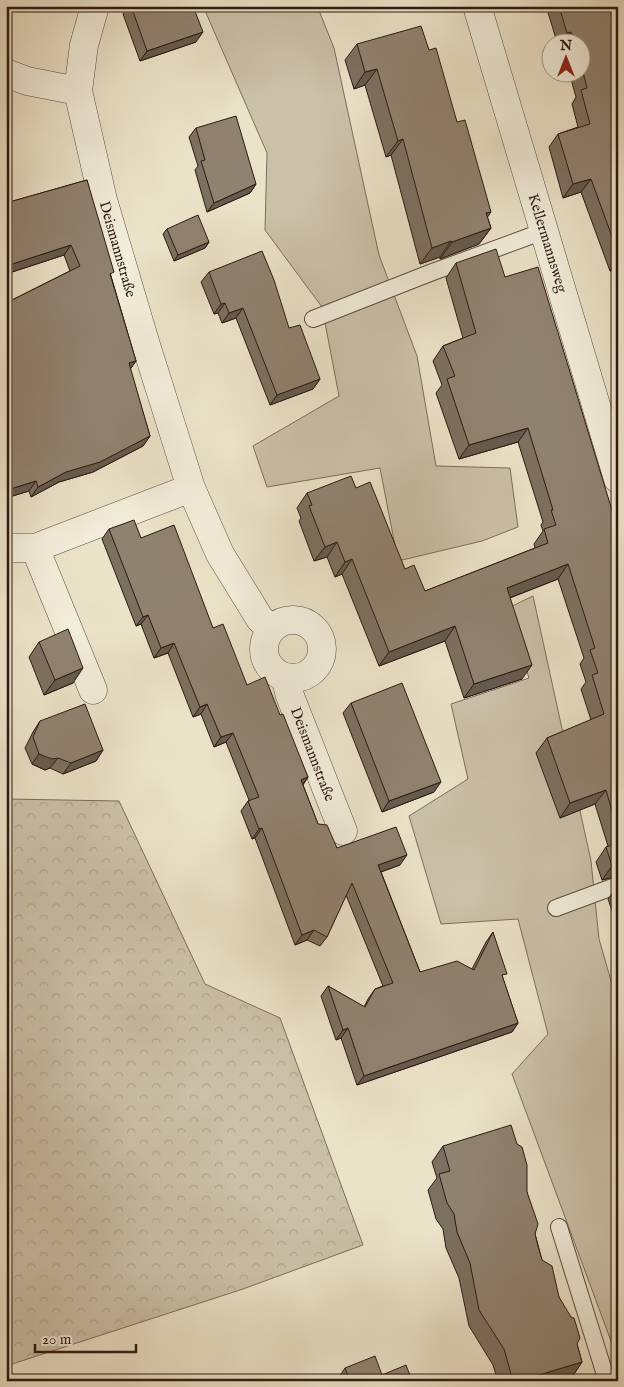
<svg xmlns="http://www.w3.org/2000/svg" width="624" height="1387" font-family="'IM FELL English',serif">
<defs>
<pattern id="forest-crowns" width="20" height="18" patternUnits="userSpaceOnUse" patternTransform="scale(1.25)"><rect width="20" height="18" fill="#cbc1a9"/><path d="M2 6a3 3 0 1 1 6 0M12 15a3 3 0 1 1 6 0" fill="none" stroke="#afa590"/></pattern>
</defs>
<rect width="100%" height="100%" fill="#ebe3c8"/>
<filter id="stains"><feTurbulence type="fractalNoise" baseFrequency=".004" numOctaves="4"/><feColorMatrix values="0 0 0 0 .2 0 0 0 0 .09 0 0 0 0 .02 0 0 0 .5 -.17"/></filter>
<radialGradient id="worn" r=".72"><stop offset=".6" stop-color="#630" stop-opacity="0"/><stop offset="1" stop-color="#630" stop-opacity=".3"/></radialGradient>
<path fill="#cbc1a9" stroke="#7c6d5d" d="M203 6H320L318 8 334 48 379 255 417 356 436 466 510 468 518 527 482 541 398 561 380 468 267 487 253 446 339 396 322 307 265 230 267 153Z
M533 596 591 861 599 939 618 1005V1360L512 1074 548 1034 518 919 441 924 409 816 468 779 451 704 529 678 506 609Z"/>
<path fill="url(#forest-crowns)" stroke="#7c6d5d" d="M6 799 119 801 205 984 280 1018 363 1245 243 1289 6 1366Z"/>
<g fill="none" stroke-linecap="round" stroke-linejoin="round">
<g stroke="#5c4c3f" stroke-width="18">
<path id="service" d="M313 319 430 273 544 231
M556 908 618 885
M559 1227 607 1381"/>
</g>
<g stroke="#5c4c3f" stroke-width="29">
<path id="minor" d="M95 6 84 45 78 91 103 200 146 345 191 488 220 554 260 619 271 628
M477 6 618 479
M6 73 27 81 78 91
M6 548H35L191 488
M35 548 93 690
M264 649a29 29 0 1 1 58 0a29 29 0 1 1-58 0Z
M285 677 290 696 343 831"/>
</g>
<use href="#service" stroke="#f2eddb" stroke-width="16"/>
<use href="#minor" stroke="#f2eddb" stroke-width="28"/>
</g>
<path fill="#7c7060" stroke="#2d1911" d="M129 6H193L196 42 140 61 123 14Z
M546 6H618V268L610 271 581 192 563 198 549 147 558 134 578 127 572 104 576 97 569 72H582V42H557Z
M357 44 429 50 457 122 491 228 479 244 440 259V257L420 264 391 155 386 157 365 85 354 89 345 60Z
M196 128 256 184 250 193 207 212 195 170 198 166 189 137Z
M87 180 111 276 136 361 130 369 150 436 143 446 93 472 59 482 31 497 29 491 6 498V303L70 271 64 255 6 274V203Z
M167 229 209 242 205 248 174 261 163 234Z
M456 263 505 277 618 530V876L602 880 596 862 606 847 608 846 595 804 560 818 536 753 547 738 591 720 581 689 586 682 580 664 584 658 558 579 510 598 522 679 464 698 445 641 379 666 342 574 335 577 327 557 314 561 299 521 301 518 297 508 307 493 356 488 405 569 425 591 535 548 534 544 543 531 541 525 543 522 518 442 459 459 436 393 442 385 433 361 443 346 463 338 446 278Z
M209 272 289 328 320 379 313 389 270 405 236 318 222 323 218 313 214 314 201 282Z
M109 529 141 538 213 628 247 685 280 715 308 777 303 785 318 824 337 848 400 865 381 872 420 972 472 969 486 942 493 932 503 979 518 1023 512 1032 357 1085 341 1038 336 1040 321 996 328 986 364 1007 368 999 375 989 383 986 346 895 327 937 320 946 307 940 295 945 255 838 252 839 241 811 248 801 249 800 226 742 214 747 201 714 193 717 168 653 154 658 141 624 136 626 102 539Z
M39 642 73 683 44 695 29 657Z
M351 703 434 792 382 812 343 713Z
M40 721 103 750 96 761 63 774 50 768 45 770 32 764 25 748 33 732Z
M618 885V928L608 899Z
M618 930V941L615 933Z
M443 1146 527 1192 535 1234 542 1260 559 1297 577 1344 582 1362 572 1377 560 1381H498L493 1365 469 1326 459 1278 446 1248 443 1229 436 1219 428 1190 437 1178 432 1162Z
M345 1368 382 1375 412 1381H337V1380Z"/>
<path fill="#655b4e" stroke="#2d1911" d="M203 32 196 42 140 61 147 51Z
M571 32 564 42H560L567 33Z
M377 69 365 85 354 89 365 72Z
M403 139 391 155 386 157 398 141Z
M591 179 581 192 563 198 573 184Z
M256 184 250 193 207 212 214 203Z
M491 212 480 228 486 213Z
M491 228 479 244 440 259 452 242Z
M451 241 440 257 420 264 432 248Z
M209 242 205 248 174 261 178 255Z
M71 245 64 255 6 274V266Z
M618 260V268L610 271Z
M225 303 218 313 214 314 221 304Z
M243 308 236 318 222 323 229 313Z
M136 361 129 371V363Z
M320 379 313 389 270 405 277 395Z
M528 428 518 442 459 459 469 445Z
M150 436 143 446 93 472 59 482 31 497 38 487 66 472Z
M36 481 29 491 6 498V492L7 490Z
M337 542 327 557 314 561 325 547Z
M352 559 342 574 335 577 345 562Z
M568 564 558 579 496 603 507 588Z
M148 615 141 624 136 626 143 617Z
M455 626 445 641 379 666 389 652Z
M174 643 168 653 154 658 161 648Z
M532 665 522 679 464 698 474 684Z
M83 668 73 683 44 695 55 680Z
M207 704 201 714 193 717 200 707Z
M233 733 226 742 214 747 221 737Z
M103 750 96 761 63 774 71 763Z
M39 754 58 758 50 768 45 770 32 764Z
M308 777 301 787V780Z
M441 782 434 792 382 812 389 801Z
M606 790 595 804 560 818 570 803Z
M262 828 255 838 252 839 259 829Z
M407 855 400 865 372 875 378 865Z
M618 864V876L602 880 612 866Z
M314 930 307 940 295 945 302 935Z
M518 1023 512 1032 357 1085 364 1076Z
M348 1028 341 1038 336 1040 343 1030Z
M582 1362 572 1377 560 1381H519Z"/>
<path fill="#908270" stroke="#2d1911" d="M131 6H193L203 32 147 51Z
M559 6H618V253L591 179 573 184 558 134 590 124 581 90 587 88 582 68V42H574L571 32 567 33Z
M421 26 429 50 436 48 457 122 465 120 491 212 486 213 491 228 452 242 451 241 432 248 403 139 398 141 377 69 365 72 357 44Z
M236 116 256 184 214 203 201 161 205 160 196 128Z
M87 180 114 272 110 274 136 361 129 363 150 436 100 462 66 472 38 487 36 481 7 490 6 487V303L80 266 71 245 6 266V203Z
M198 215 209 242 178 255 167 229Z
M496 249 505 277 538 267 618 530V832L606 790 570 803 547 738 604 714 592 675 598 673 590 650 595 648 568 564 507 588 532 665 474 684 455 626 389 652 352 559 345 562 337 542 325 547 309 506 312 505 307 493 351 476 356 488 370 482 405 569 414 565 425 591 548 543 544 529 556 525 551 510H553L528 428 469 445 447 379 455 376 443 346 476 333 456 263Z
M262 251 274 280 289 328 300 325 320 379 277 395 243 308 229 313 225 303 221 304 209 272Z
M134 520 141 538 174 525 213 628 223 624 247 685 265 677 280 715 283 714 308 777 301 780 318 824 327 825 337 848 396 827 407 855 378 865 420 972 457 961 474 970 493 932 507 974 502 975 518 1023 364 1076 348 1028 343 1030 328 986 365 1007 375 989 393 983 352 883 327 937 314 930 302 935 262 828 259 829 248 801 259 797 233 733 221 737 207 704 200 707 174 643 161 648 148 615 143 617 109 529Z
M68 629 83 668 55 680 39 642Z
M402 683 441 782 389 801 351 703Z
M85 704 103 750 71 763 58 758 52 759 39 754 33 737 40 721Z
M618 843V864L612 866 606 847Z
M511 1125 517 1144 522 1147 527 1165V1192L538 1224 535 1234 538 1246 542 1260 552 1266 559 1297 571 1317 574 1318 580 1338 577 1344 582 1362 519 1381H513L504 1349 479 1310 470 1263 457 1232 454 1214 447 1203 439 1174 450 1171 443 1146Z
M375 1356 382 1375 406 1365 412 1381H350L345 1368Z"/>
<g text-anchor="middle" stroke-width="4.5" stroke-linejoin="round" paint-order="stroke">
<g font-size="15" fill="#2d1911" stroke="#f2eddb">
<text transform="translate(548 243) rotate(73)" y="5">Kellermannsweg</text>
<text transform="translate(118 249) rotate(74)" y="5">Deismannstraße</text>
<text transform="translate(313 754) rotate(69)" y="5">Deismannstraße</text>
</g>
</g>
<rect width="624" height="1387" fill="none" stroke="#ebe3c8" stroke-width="25"/>
<rect x="8" y="8" width="609" height="1372" fill="none" stroke="#2d1911" stroke-width="2.5"/>
<rect x="12" y="12" width="599" height="1362" fill="none" stroke="#2d1911"/>
<g transform="translate(566 58)"><circle r="24" fill="#f2eddb" stroke="#a3988a"/>
<path d="M0-4L9 19L0 12L-9 19Z" fill="#8f2418"/>
<text y="-8" font-size="14" font-weight="bold" text-anchor="middle" fill="#2d1911">N</text>
</g>
<path d="M35 1344v8h101v-8" fill="none" stroke="#2d1911" stroke-width="2.5"/>
<text x="42" y="1344" font-size="15" fill="#2d1911" stroke="#f2eddb" stroke-width="4" paint-order="stroke">20 m</text>
<rect width="100%" height="100%" filter="url(#stains)"/>
<rect width="100%" height="100%" fill="url(#worn)"/>
</svg>
